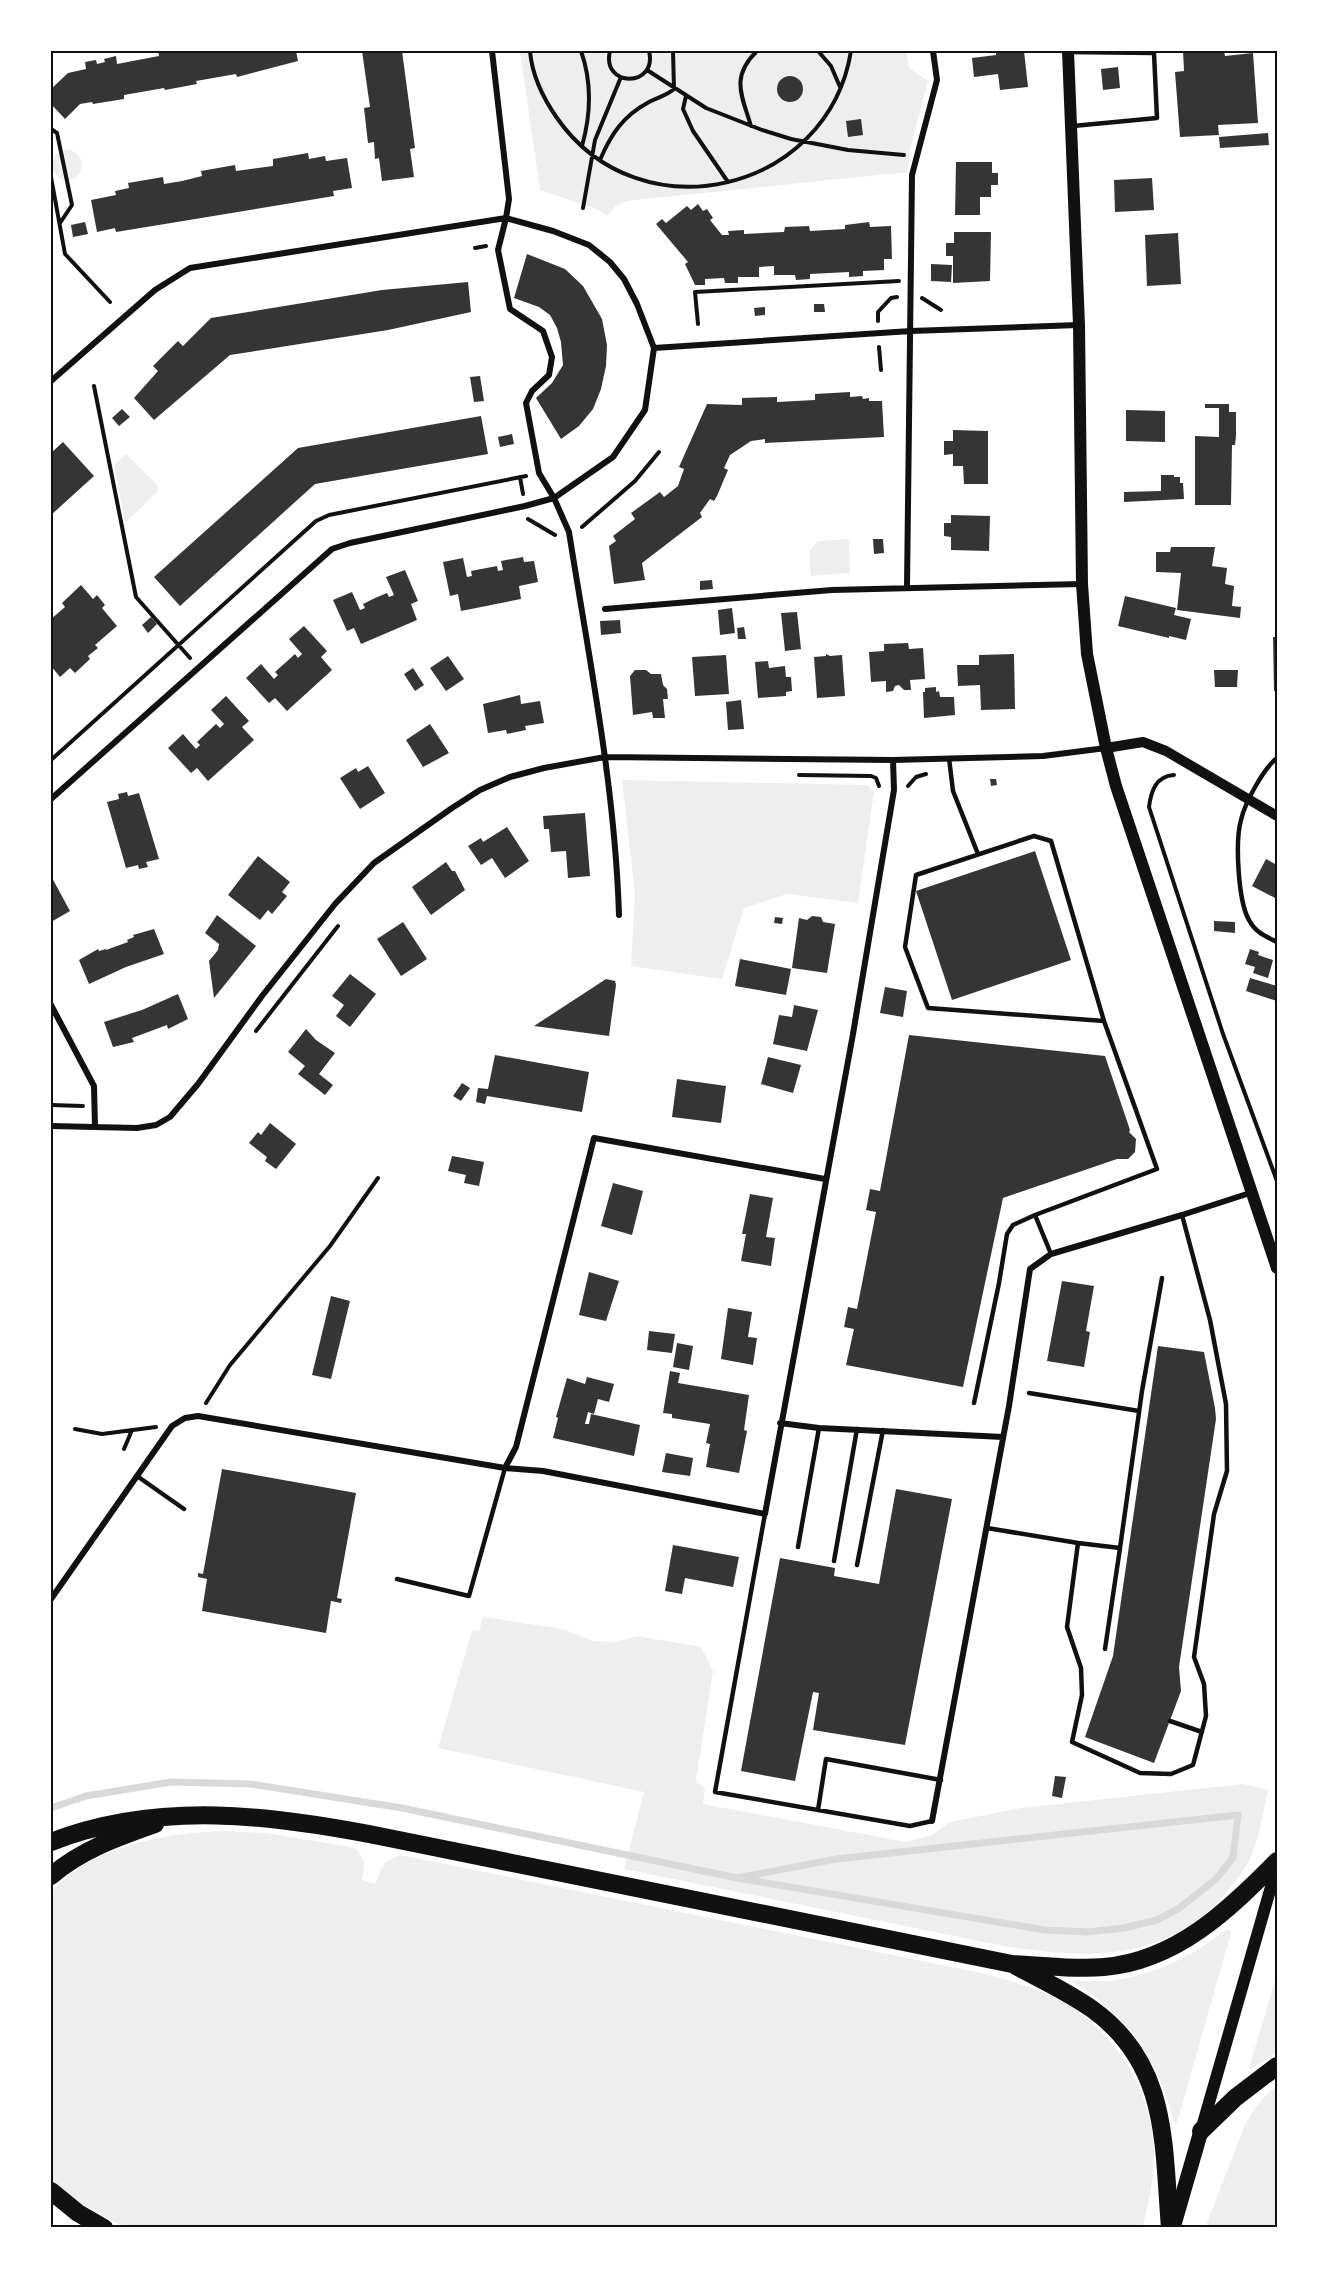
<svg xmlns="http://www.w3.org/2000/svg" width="1328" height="2279" font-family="'Source Serif 4',serif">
<rect width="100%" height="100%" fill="#fff"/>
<path fill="#eee" d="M520 51H906L909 68 928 81 910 150 908 172 626 201 616 206 607 215 596 209 540 190Z
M52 165a15 15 0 1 1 30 0a15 15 0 1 1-30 0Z
M126 454 158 486 157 492 125 523 114 465Z
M849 539 850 573 811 576 809 551 818 541Z
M622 780 867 785 874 792 858 903 787 894 744 908 722 979 631 966 635 894Z
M483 1617 563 1629 593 1641 615 1642 638 1636 701 1647 713 1671 696 1781 705 1789 703 1804 906 1842 932 1835 950 1822 1021 1808 1243 1784 1268 1790C1263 1812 1260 1836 1251 1856 1245 1870 1234 1883 1225 1894 1166 1963 1085 1959 1004 1946L624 1869 644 1792 438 1748 472 1630 479 1631Z
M225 1831 265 1833 352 1847C366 1855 365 1866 362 1880L375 1884 385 1862 400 1855 986 1974C1006 1980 1027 1985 1047 1994 1109 2022 1151 2083 1154 2151 1155 2177 1148 2203 1143 2228H127C101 2215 72 2200 51 2179V1891C95 1845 165 1833 225 1831Z
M1226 1930H1229L1231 1933 1177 2123 1174 2122C1157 2059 1129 2015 1071 1981 1083 1980 1096 1982 1108 1981 1153 1976 1191 1957 1226 1930Z
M1277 1974V2053L1251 2069 1249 2068Z
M1277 2086V2228H1205L1244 2127C1252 2111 1262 2097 1277 2086Z"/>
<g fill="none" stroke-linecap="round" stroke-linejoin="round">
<path stroke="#d9d9d9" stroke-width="7" d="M51 1808 86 1796 171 1782 251 1784 402 1808 737 1878 1045 1930 1087 1932 1124 1928 1157 1920 1178 1909 1216 1879 1233 1858 1238 1815 836 1859 737 1878"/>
</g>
<path fill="#353535" d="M158 51H296L298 61 237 77 236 74 196 81 197 84 165 90 164 88 124 95V99L93 104 92 102 80 104 65 119 51 104V89L68 73 86 69 85 62 96 60 97 64 105 62 104 59 116 56 117 64 159 56Z
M362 51H402L415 148 410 149 414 177 382 181 379 158 375 159 374 142 368 143 364 108 370 107Z
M996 51H1024L1028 87 1000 90 998 74 974 77 972 58 996 55Z
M1183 51H1224L1225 56 1253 53 1258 123 1218 125 1219 135 1180 137 1175 72 1184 71Z
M1118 67 1120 88 1103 90 1101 69Z
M777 89a13 13 0 1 1 26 0a13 13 0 1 1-26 0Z
M861 119 863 135 848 137 846 121Z
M1268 133 1269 145 1220 148 1219 137Z
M308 153 309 159 325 156 326 161 347 158 352 188 333 191 334 196 116 232 115 228 97 232 91 200 116 195 115 191 129 188 128 183 163 177 164 184 182 181 202 176 201 171 235 165 236 171 273 166V159Z
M956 162H992V173H998V185H991V197H980V215H955Z
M1152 178 1154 210 1115 212 1114 180Z
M698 204 703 211 707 209 713 218 710 220 722 235H729L728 231 744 230V234L784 232 785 227 809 226 810 231 845 229V225L869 222 870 227 891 226 892 259H884V270L863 271V276L849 277V272L810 274V279L796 280 795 275H774V266L759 267V277H738V283H725L724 278 705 279V285H695L685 264 688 262 656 224 662 219 666 223 687 206 691 210Z
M85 222 88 234 73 237 71 225Z
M954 232H991L990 281 953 283V256H946V243H954Z
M1178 233 1181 284 1147 286 1145 235Z
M527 254 565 269 583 286 602 319 607 345 606 366 601 389 593 409 579 426 561 439 536 398 552 383 563 365 561 342 557 328 550 315 539 307 514 298Z
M931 264 952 265 951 282 931 281Z
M468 282 471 312 388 330 230 355 154 420 134 398 158 371 153 366 178 341 183 346 211 318 382 290Z
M814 304H824L825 312H814Z
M765 307V315L755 316 754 308Z
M480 376 484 401 474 402 470 377Z
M850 392V397L862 396 863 399 869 398V401H882L884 437 765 443V439L751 441 730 455 724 468 728 470 717 496 714 501 710 499 700 513 702 517 642 563 645 580 614 584 609 546 616 541 613 536 635 519 631 513 660 492 664 497 678 486 684 469 679 467 707 404 742 405V398L777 397V402L815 400V394Z
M1205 404H1229V412H1236V436L1235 445H1232L1231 505H1195V436L1219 437V408H1205Z
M122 409 130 417 119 426 112 418Z
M1126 410 1165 411V442L1126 441Z
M481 416 488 454 315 484 180 606 154 577 298 448Z
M953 430 988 431V484H964L963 466H953V454L944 455V441H953Z
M512 434 514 444 500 447 498 437Z
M63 442 94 476 51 515V453Z
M1161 475H1174V477H1180V483H1183L1184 499 1124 502V492L1161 491Z
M951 515 990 516 989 551 951 550V537L944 536V523H951Z
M873 539H883L884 553 874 554Z
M1171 547H1215L1212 566 1227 568 1225 584 1234 586 1232 606 1241 607 1240 618 1177 610 1181 573 1156 572V552H1170Z
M523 557 524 562 534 561 538 582 519 586 521 599 461 611 458 594 450 596 443 562 463 558 467 577 472 576 471 571 497 566 498 571 503 570 501 561Z
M405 570 418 601 411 604 417 620 361 644 354 628 347 631 333 600 352 592 360 610 365 608 363 604 375 598 387 593 389 597 394 595 386 577Z
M712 580 713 589 700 590V581Z
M81 585 93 599 97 595 105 605 102 608 117 626 95 645 98 648 88 656 90 659 75 673 70 668 60 677 51 666V619L65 607 62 603Z
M1125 596 1176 608 1174 615 1191 619 1186 640 1169 636V638L1118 626Z
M732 608 735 633 720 635 718 610Z
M797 612 801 649 785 651 781 613Z
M151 617 157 624 148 633 142 625Z
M620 620 621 633 601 635 600 621Z
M304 626 327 651 321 657 332 670 287 711 275 698 269 703 246 678 261 664 274 679 278 675 275 672 295 654 298 658 302 654 289 639Z
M744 627 746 639H738L737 628Z
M1273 637H1277V691H1274Z
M908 643 909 649 923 648 925 679 910 680 911 690H904L899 685 895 686 893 691 886 692V681L871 682 869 652 884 651V644Z
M826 654 830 656 842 655 845 696 817 698 814 657 826 656Z
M1014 654 1015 709 981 710 980 685 958 686 957 665H979V655Z
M726 655 729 694 695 696 692 657Z
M448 656 464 679 446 691 430 668Z
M768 661 769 668 785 666 786 677H791L792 691 786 692V696L758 698 755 662Z
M413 668 424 685 415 691 404 674Z
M635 670H646L651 674H661L663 685 667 689 668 699H663L665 718H653L652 712 633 715 630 676Z
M1214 670H1238L1237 687H1215Z
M936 687V692L939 691 940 697H954L955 715 924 718 923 692H925V688Z
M520 695 521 704 540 701 544 723 525 726 526 730 507 734 506 730 488 733 483 704Z
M226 696 249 721 242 727 254 740 208 781 197 768 191 773 168 748 183 734 196 749 200 745 197 742 216 724 220 728 224 724 211 710Z
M741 700 744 729 728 730 726 702Z
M430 724 449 753 423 767 406 740Z
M368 766 385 793 360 809 340 778 356 768 358 772Z
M990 779H996L997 785 991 786Z
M127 792 128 796 139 793 159 859 146 862 148 867 139 869 138 865 126 868 107 802 119 799 118 794Z
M585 813 590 876 568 878 566 851 551 852 549 829H544L543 816Z
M507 827 529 861 505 878 492 858 481 865 468 846 481 838 483 842Z
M1035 851 1071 960 952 1000 916 891Z
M258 856 290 882 282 892 287 896 272 914 268 910 260 920 228 895Z
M1266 859 1277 865V899L1252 886Z
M446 862 452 871H455L465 890 431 915 412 887Z
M51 876 70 911 51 922Z
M217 915 256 946 214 998 209 961 218 950 219 944 205 933Z
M812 916 821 917 823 922 835 924 827 973 792 968 799 918 807 920Z
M775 917 783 918 782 924 774 923Z
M1214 921 1235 922V933L1214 931Z
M403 922 427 959 401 976 377 939Z
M154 929 164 954 126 967 89 984 79 960 98 949 99 951 106 949V950L128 942 127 940 134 937 133 935Z
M1250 949 1259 952 1258 955 1273 960 1268 978 1253 973 1255 967 1245 964Z
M740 959 791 969 786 995 735 986Z
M350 974 376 994 350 1027 336 1016 344 1005 332 996Z
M1250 978 1277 986V1001L1246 991Z
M606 979 615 981 616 985 609 1036 534 1026Z
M885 987 907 991 903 1017 880 1013Z
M178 994 188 1019 168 1029 167 1025 132 1038 134 1042 113 1047 104 1022 142 1010Z
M794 1005 818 1010 807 1051 773 1044 779 1015 792 1017Z
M306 1029 316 1040 335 1053 319 1074 333 1085 325 1095 298 1074 305 1066 288 1052Z
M909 1035 1105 1056 1130 1130 1129 1132 1136 1139 1135 1152 1128 1159H1117L1003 1198 963 1387 846 1365 854 1329 844 1327 848 1307 857 1309 876 1212 866 1210 870 1189 880 1191Z
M495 1055 589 1072 582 1112 487 1096 485 1104 476 1102 478 1088 488 1089Z
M768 1057 801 1065 793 1093 761 1084Z
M677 1079 726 1086 721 1123 672 1117Z
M462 1083 470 1088 461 1101 453 1096Z
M270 1123 296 1144 276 1169 265 1161 267 1157 249 1143 258 1132 261 1135Z
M452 1156 484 1162 479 1186 464 1183 466 1175 448 1171Z
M613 1183 643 1191 632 1235 601 1226Z
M750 1194 773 1198 766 1237 775 1238 771 1266 741 1261 746 1234H742Z
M589 1272 619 1281 606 1321 579 1315Z
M1062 1281 1094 1286 1086 1331 1090 1332 1084 1367 1047 1361Z
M331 1296 350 1301 331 1379 312 1375Z
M728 1308 752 1312 748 1337 757 1338 753 1365 721 1359Z
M649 1331 675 1334 672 1353 647 1350Z
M677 1343 693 1346 689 1370 673 1367Z
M1158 1346 1204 1352 1215 1408 1216 1419 1179 1667 1181 1691 1154 1763 1085 1737 1113 1656Z
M670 1371 680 1373 678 1383 749 1395 744 1430 747 1431 739 1473 706 1467 710 1444 706 1443 710 1424 672 1418V1414L663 1413Z
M587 1377 614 1384 609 1402 598 1399 594 1414 588 1412 585 1424H589L591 1414 640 1425 634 1456 553 1438 558 1418 556 1417 567 1378 585 1384Z
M666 1453 693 1458 690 1476 662 1472Z
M222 1469 356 1493 337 1598 342 1599 341 1603 331 1601 326 1633 202 1611 207 1579 198 1577V1573L203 1574Z
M896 1489 952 1499 905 1745 813 1730 819 1693 813 1692 795 1781 741 1771 780 1558 835 1568 834 1576 879 1584Z
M673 1545 739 1557 733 1587 685 1578 682 1594 665 1591Z
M1055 1776 1066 1777 1062 1798 1052 1796Z"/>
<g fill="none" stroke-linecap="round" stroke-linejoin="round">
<path stroke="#111" stroke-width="4" d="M530 51C532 75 543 98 557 118 640 237 828 193 851 51
M581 51C592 82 591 114 582 146
M610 51C601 88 658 88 649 51
M818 51 831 66 840 87
M647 70 706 108 762 130 791 139 848 150 904 155
M686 96 683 109 693 131 728 182
M751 126C742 96 730 77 757 51
M51 129 57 133 72 205 60 223
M600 160C611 134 623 116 649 102 658 97 666 96 674 89L673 51
M51 177 65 254 110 302
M583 208 595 140 621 77
M475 248 486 246
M922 298 941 310
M878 321V312L891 298 897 297
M698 324 695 292 899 281
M879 347 881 370
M94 386 136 597 190 658
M520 477 523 494
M528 519 555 535
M582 527 635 481 659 452
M51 760 316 521 329 515 526 476
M799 775 871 776 876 778 879 786
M1174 775C1156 776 1151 791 1149 807L1223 1034 1277 1181
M908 786 916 777 926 774
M256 1031 338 926
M51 1105 83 1106
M206 1403 230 1365 330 1246 378 1178
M75 1429 102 1434 156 1427
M124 1449 132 1430"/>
<path stroke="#111" stroke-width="4.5" d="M1069 52 1154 53 1157 118 1073 126
M949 758 953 791 978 854
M1277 758C1264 768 1245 802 1241 820 1235 841 1238 901 1249 920 1255 932 1265 936 1277 942
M1034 836 1051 841 1104 1021 928 1008 905 947 916 875Z
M1051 1254 1035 1215 1157 1169 1104 1021
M1162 1278 1142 1391 1120 1548 1078 1543 1067 1627 1081 1668 1082 1695 1072 1742 1140 1773 1171 1774 1193 1765 1206 1716 1204 1684 1194 1657 1214 1514 1227 1471 1226 1404 1210 1320 1182 1215
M1029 1393 1139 1411
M974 1403 999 1283 1007 1234 1013 1225 1035 1215
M137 1476 184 1509
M765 1514 715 1792 910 1826 932 1821
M987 1528 1078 1543
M798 1547 819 1428
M834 1561 857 1429
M857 1565 883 1430
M397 1579 469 1596 505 1468
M1105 1649 1120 1548
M1170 1721 1202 1732
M818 1810 826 1759 941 1780"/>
<path stroke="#111" stroke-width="6" d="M492 51 509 199 506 218 498 250 510 309 543 331 552 357 549 375 532 391 526 403 539 473 554 498 569 532C589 659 615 786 619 915
M654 348 911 331 1078 325
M51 381 155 290 190 268 506 218 553 231 589 245 610 262 624 279 637 304 654 348 645 410 613 457 554 498 525 506 350 543 332 549 51 799
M907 587 912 175 937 80 933 51
M605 609 832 590 1082 584
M51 1005 94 1086 95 1127
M51 1126 137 1128 156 1125 170 1117 198 1084 262 996 335 904 374 863 452 808 480 790 510 777 544 768 605 757 893 760 1043 756 1106 748
M780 1423 819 1428 1003 1437
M505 1468 516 1447 594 1138 825 1179
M51 1599 172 1426 185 1418 198 1416 505 1468 543 1471 765 1514 853 1034 894 790 893 760
M932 1821 1009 1406 1030 1269 1051 1254 1182 1215 1253 1192"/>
<path stroke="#111" stroke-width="10" d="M1106 748 1143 742 1166 751 1277 816"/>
<path stroke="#111" stroke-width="12" d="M1068 51 1079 325 1082 584 1087 654 1106 748 1116 786 1277 1268
M1202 2127 1277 1866"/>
<path stroke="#111" stroke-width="15" d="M1173 2228 1201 2131"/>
<path stroke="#111" stroke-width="18" d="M51 1842C159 1800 273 1815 384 1837L1012 1964C1043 1965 1074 1970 1104 1967 1176 1961 1229 1910 1277 1861
M51 1876C81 1850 118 1837 155 1824
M1016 1966C1042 1980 1068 1992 1092 2009 1169 2064 1163 2144 1170 2228
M1201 2131 1235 2098 1277 2066
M51 2191 78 2213 104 2228"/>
</g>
<rect width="1328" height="2279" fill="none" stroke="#ffffff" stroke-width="105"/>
<rect x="52" y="52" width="1224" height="2174" fill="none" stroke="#111" stroke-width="2"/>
</svg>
